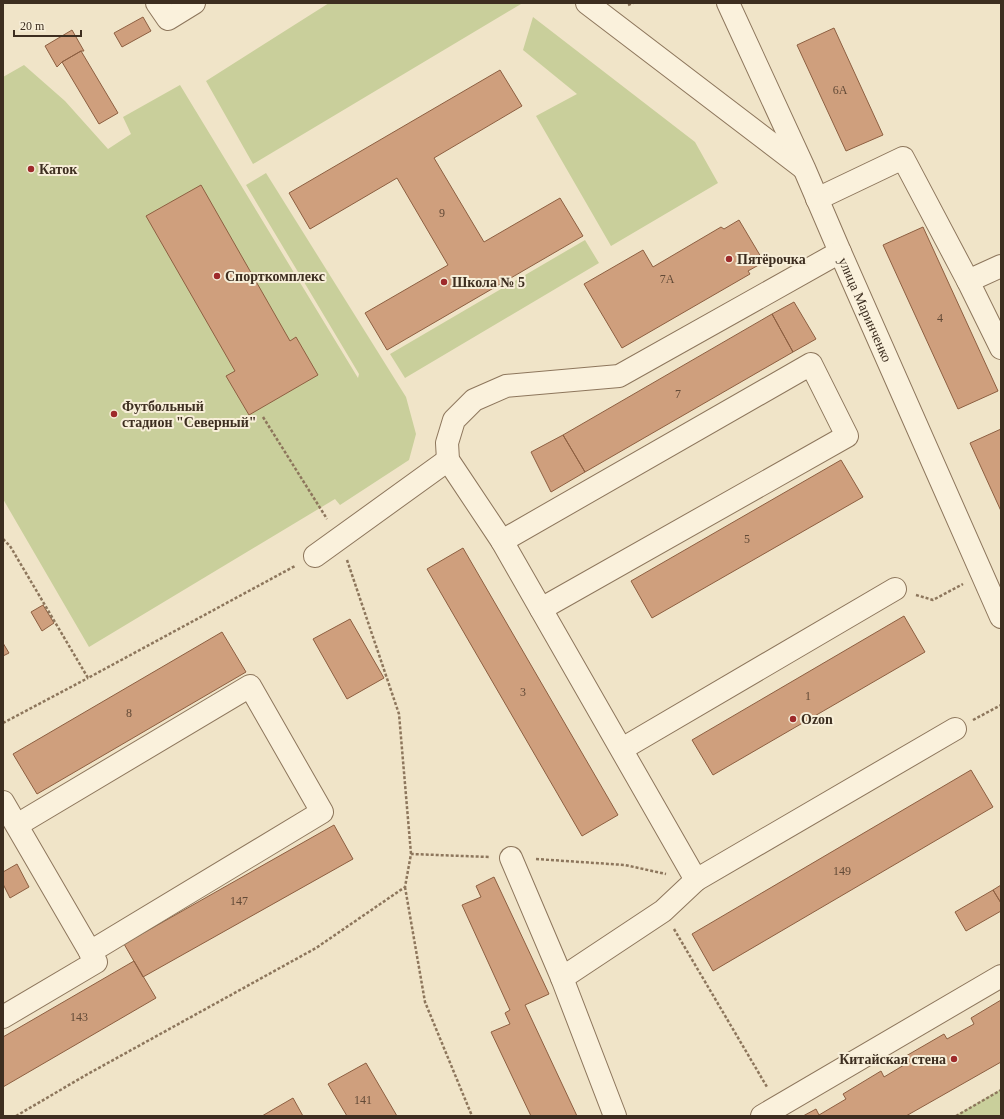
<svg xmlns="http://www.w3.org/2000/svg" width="1004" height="1119" font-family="Georgia,serif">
<rect width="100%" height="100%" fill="#f0e4c8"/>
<path fill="#c9cf9b" d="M329 3H520L521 4 253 164 206 81Z
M533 17 695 142 718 183 611 246 536 116 577 94 523 50Z
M24 65 65 101 108 149 131 134 123 117 180 85 358 378 359 374 246 185 266 173 406 397 416 434 409 460 340 505 335 499 89 647 3 499V77Z
M585 240 599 263 405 378 390 354Z
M1001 1089V1116H955Z"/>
<path fill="#cf9f7d" stroke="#8d5f41" d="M143 17 151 31 122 47 114 33Z
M834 28 883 135 846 151 797 45Z
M72 30 84 51H81L62 62 57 67 45 46Z
M81 51 118 113 99 124 62 62Z
M500 70 522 106 434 158 484 242 560 198 583 236 387 350 365 313 448 265 397 178 310 229 289 193Z
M201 185 290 341 296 337 318 375 249 415 226 376 235 371 146 216Z
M739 220 764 262 748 271 750 274 622 348 584 284 643 250 653 267 721 227 724 229Z
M923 227 998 391 958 409 883 245Z
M794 302 816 339 793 352 772 314Z
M772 314 793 352 585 472 563 435Z
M1001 429V511L970 443Z
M563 435 585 472 551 492 531 452Z
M841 460 863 497 652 618 631 581Z
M463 548 618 815 582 836 427 569Z
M43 605 54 623 42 631 31 612Z
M904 616 925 652 713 775 692 740Z
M350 619 384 678 347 699 313 639Z
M222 632 246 672 37 794 13 754Z
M3 643 9 653 3 656Z
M971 770 993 807 713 971 692 934Z
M334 825 353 859 143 977 124 944Z
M17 864 29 887 10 898 3 884V872Z
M494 877 549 994 525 1005 577 1116H531L491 1032 510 1024 505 1013 510 1010 462 905 481 897 476 886Z
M1001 885V903L993 890Z
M993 890 1001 903V911L966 931 955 912Z
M134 961 156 998 3 1087V1037Z
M1001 1000V1062L906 1116H803L816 1109 819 1115 846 1099 843 1094 881 1071 884 1077 909 1062 906 1056 944 1034 947 1039 974 1024 971 1018Z
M366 1063 397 1116H347L328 1084Z
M293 1098 303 1116H262Z"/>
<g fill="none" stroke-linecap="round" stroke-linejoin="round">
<g stroke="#8d765c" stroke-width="24">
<g id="minor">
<path d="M157 3 168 19 194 3"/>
<path d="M587 3 802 167"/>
<path id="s1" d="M728 3 804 168 840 252 1001 617"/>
<path d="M817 199 903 158 968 281 1001 266"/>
<path d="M968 281 1001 348"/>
<path d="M502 541 811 364 847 436 541 609"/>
<path d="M315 556 448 460"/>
<path d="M622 749 895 589"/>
<path d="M3 802 96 962 3 1017"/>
<path d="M17 825 250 686 322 812 90 952"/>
<path d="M511 858 562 978 615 1116"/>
<path d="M696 880 955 729"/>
<path d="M562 978 663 911 696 880 502 541 448 460 447 443 454 420 474 400 506 386 619 376 840 252"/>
<path d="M762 1116 1001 976"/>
</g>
</g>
<path stroke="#8d765c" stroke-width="2.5" stroke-dasharray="3 2" stroke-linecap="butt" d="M628 5 633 3
M263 417 327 519
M3 539 10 546 88 678 295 566
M347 560 399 714 411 854
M916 595 933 600 963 584
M973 720 1001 705
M3 723 88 678
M536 859 625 865 666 874
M405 887 425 1002 472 1116
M674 929 767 1087
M16 1116 86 1075 316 948 405 887 411 854 489 857
M956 1116 1001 1090"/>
<use href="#minor" stroke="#faf1dc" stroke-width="22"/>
</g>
<g fill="#9e2a2b" stroke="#f7eed8" stroke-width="1.5">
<circle cx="31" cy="169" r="4"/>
<circle cx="729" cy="259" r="4"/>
<circle cx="217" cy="276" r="4"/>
<circle cx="444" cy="282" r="4"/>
<circle cx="114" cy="414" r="4"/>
<circle cx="793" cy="719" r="4"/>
<circle cx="954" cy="1059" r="4"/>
</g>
<g text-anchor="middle" stroke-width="4" stroke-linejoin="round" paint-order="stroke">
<g font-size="12" fill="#624a37">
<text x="840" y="94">6А</text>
<text x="442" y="217">9</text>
<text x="667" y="283">7А</text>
<text x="940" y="322">4</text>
<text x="678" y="398">7</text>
<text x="747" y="543">5</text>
<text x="523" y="696">3</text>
<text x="808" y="700">1</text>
<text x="129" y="717">8</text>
<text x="842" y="875">149</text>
<text x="239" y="905">147</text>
<text x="79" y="1021">143</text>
<text x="363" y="1104">141</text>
</g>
<g font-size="14" font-weight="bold" fill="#3d2e20" stroke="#f7eed8" text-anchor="start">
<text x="39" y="174">Каток</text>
<text x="737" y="264">Пятёрочка</text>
<text x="225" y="281">Спорткомплекс</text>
<text x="452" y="287">Школа № 5</text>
<text x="122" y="411">Футбольный<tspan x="122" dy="16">стадион "Северный"</tspan></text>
<text x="801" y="724">Ozon</text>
<text x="946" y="1064" text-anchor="end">Китайская стена</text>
</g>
<g font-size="14" fill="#3d2e20" stroke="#f7eed8">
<text dy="5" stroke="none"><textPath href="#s1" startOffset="336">улица Маринченко</textPath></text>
</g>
</g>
<rect width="1004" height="1119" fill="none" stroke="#3d2e20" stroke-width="8"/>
<path d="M14 30v6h67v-6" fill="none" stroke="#3d2e20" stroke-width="2"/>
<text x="20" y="30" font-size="12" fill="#3d2e20" stroke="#f7eed8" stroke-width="3" paint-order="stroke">20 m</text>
</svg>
